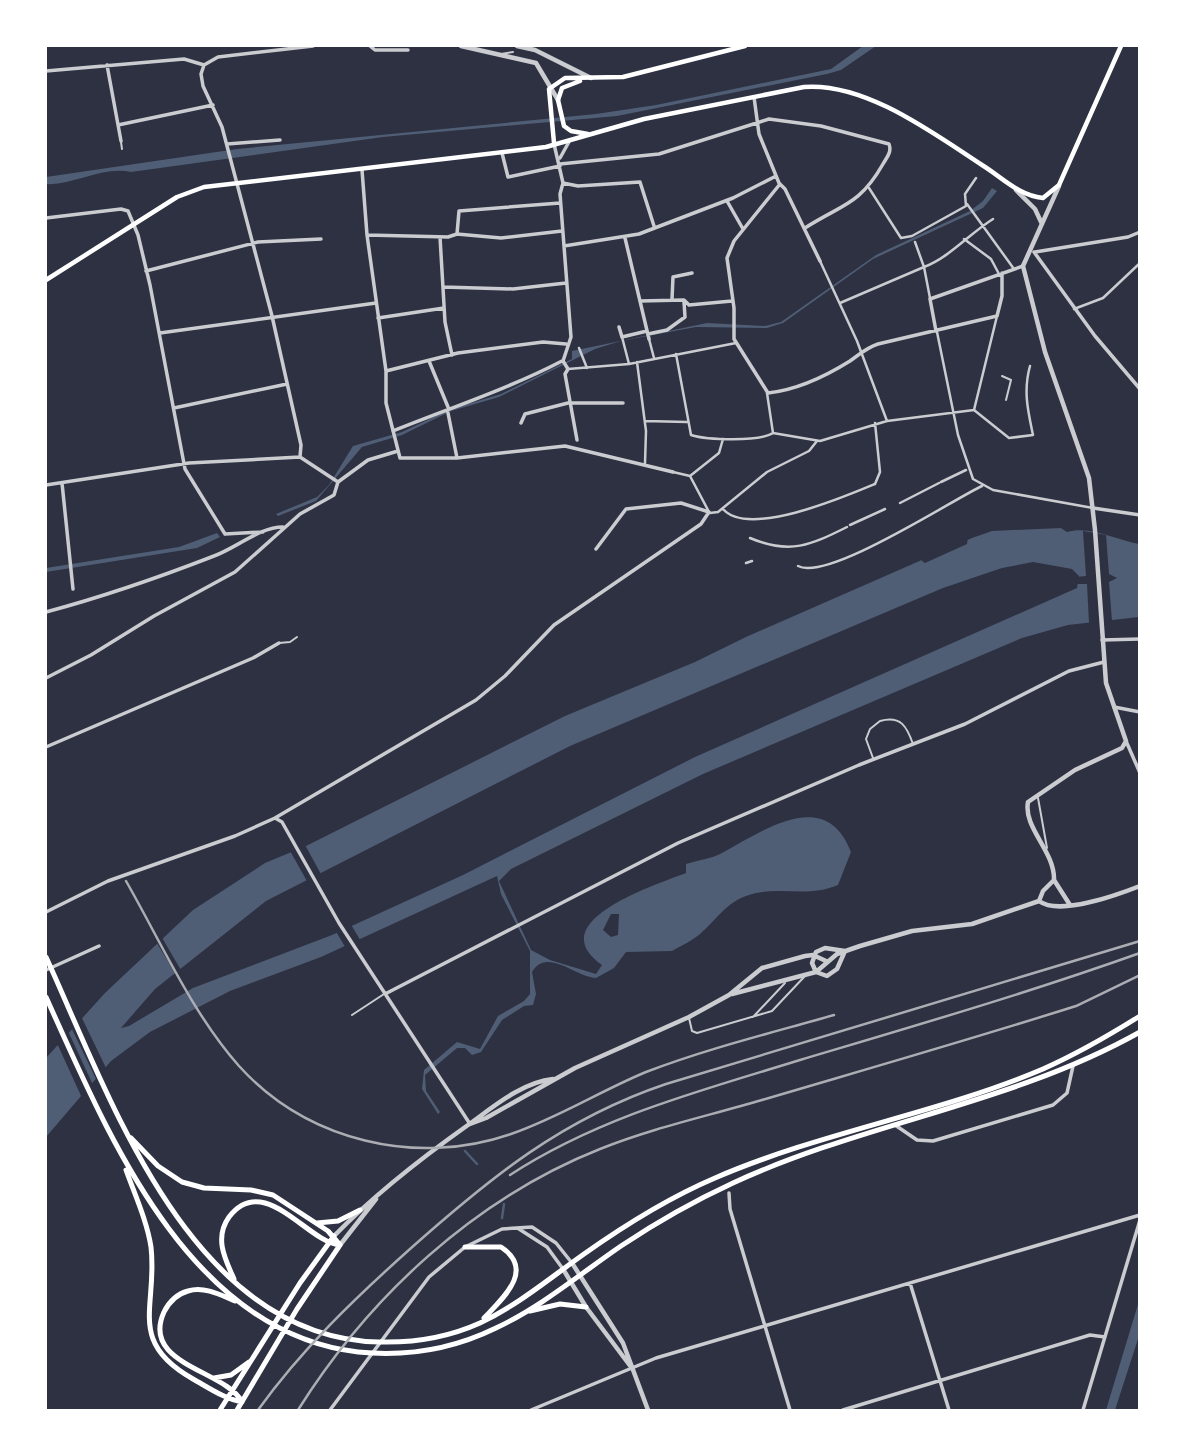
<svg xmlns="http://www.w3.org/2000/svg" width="1185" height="1456" font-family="Arial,sans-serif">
<rect width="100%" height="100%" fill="#2d3142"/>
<path fill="#4f5d75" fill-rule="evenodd" d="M863 46H876L841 70 827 74 617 116 383 137 131 172C102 166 72 186 46 184V177L237 149 596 114 656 105 831 69Z
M992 188 997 191 983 208 873 259 783 323 767 328 696 327 621 341 595 349 499 397 451 411 402 435 362 447 316 501 278 516 276 514 317 497 329 485 353 446 402 432 451 409 501 394 572 359V351L707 323 765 326 781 322 876 255 970 211 983 201Z
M1061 528 1067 532C1089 525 1117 540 1139 544V617L1068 625 1022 638 703 774 511 869 499 881 531 950 550 960 596 974 602 965C540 922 655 885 686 873V864C698 860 711 859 722 853 764 830 826 786 851 852L838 885C805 899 777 884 746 896 726 903 716 920 700 934 693 940 681 946 672 951L626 952 614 968 596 978C575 977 547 947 532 972L536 994 533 1005 524 1006 502 1020 481 1052 472 1055 465 1048H457L425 1075 426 1091 440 1112 438 1114 422 1089 424 1070 457 1042 480 1049 498 1016 524 1001 530 994V951L501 894 497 876 321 957 230 991 150 1032 111 1061 46 1137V1058L105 993 193 910 265 863 306 846 565 716 695 662 746 637 972 538 992 531ZM1033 562 1072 569 1079 576 1077 588 695 757 463 875 332 935 193 988 129 1026 121 1028 155 989 266 901 570 746 943 588 1002 568ZM611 914H619L618 935 611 937 603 930Z
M217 533 220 537 197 548 46 572V568L179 547Z
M1139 1301V1336L1115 1410H1106Z"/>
<path fill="#2d3142" d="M1083 531 1106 535 1109 574 1117 578 1109 582 1112 621 1089 623 1087 584H1075L1076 577 1086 576Z
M968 536 967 544 925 563 922 561 921 558Z
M304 843 322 876 308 883 289 849Z
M350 923 362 943 347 950 335 930Z
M161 936 182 972 177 976 155 940Z
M80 1014 107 1070 97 1081 70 1025Z
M67 1029 93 1085 82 1098 56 1041Z"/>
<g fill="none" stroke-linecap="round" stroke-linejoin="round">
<path stroke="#4f5d75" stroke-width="2.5" d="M465 1151 477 1164
M502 1218 504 1204"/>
<path stroke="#caccd0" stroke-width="2" d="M501 54 513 52
M121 142 122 149
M1002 376 1011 380 1006 400
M279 643 290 642 297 637
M873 758 866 739 870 729 880 721C901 715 907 727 913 744
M1038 798 1047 848
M352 1015 384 994
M753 1017 785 983
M689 1018 692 1031 697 1033 772 1011 805 976"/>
<path stroke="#caccd0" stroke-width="2.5" d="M869 188 901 238 912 236 966 206 965 194 976 178
M967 204 1014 269
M964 239 991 259 999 274
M915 242 924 267C950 257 969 234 993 219
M820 261 857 341 887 421
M840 303 924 267 930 298
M1074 309 1103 298 1140 263
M937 332 958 435 973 479 993 490 1093 508
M622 337 629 364
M649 339 654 358
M579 348 587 368
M676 354 691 435C707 440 759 442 773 433
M637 362 646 431 645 463
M568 369 629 364 736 343
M767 393 773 433
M974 410 1009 438 1033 435C1028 411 1023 391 1030 366
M974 410 997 316
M645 421 687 422
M773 433 820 441 887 421 974 410
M673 472 690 476
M690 476 719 453 723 439
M690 476 708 510
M941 482 966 470
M900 503 939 483
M723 509C748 538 844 497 875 484L880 472 875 423
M710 513 718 512 767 472 809 451 817 441
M850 525 885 509
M750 538C790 555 811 545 847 527
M746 563 752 561
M798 566C827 582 952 500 982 486"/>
<path stroke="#caccd0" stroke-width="3.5" d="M370 46 375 50H408
M107 65 121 141
M204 65 201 74 203 86 222 127 272 316 301 445 300 457
M204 65 218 57 313 46
M46 71 184 59 204 65
M754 97 759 134 779 183 785 189 820 261
M118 125 213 105
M227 144 280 140
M554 144 563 183 560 194 571 337 563 361
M502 153 508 177 560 166
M560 158 570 140
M560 164 659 154 769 119 821 126 889 144C892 152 887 157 883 164 859 206 842 204 805 228
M362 170 367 235 386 371V403L400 458H457L565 446 673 472
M563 183 578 186 640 182 654 226
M780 184 734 241 727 258 734 308V339L768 393C796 390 826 376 850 361 860 354 866 348 878 344L997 316 1002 296V273
M727 201 743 229
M46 218 121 209 128 211 138 235 150 285 185 469 225 534 263 532
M457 234 459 211 560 203
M367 235 448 237 457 234 501 238 562 231
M440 237 445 322 452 355
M625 238 649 339
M564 246 639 234 733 198 776 176
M1034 252 1095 336 1140 389
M1035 252 1128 237 1140 232
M146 271 258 242 321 239
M443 287 513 289 566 283
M672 299 673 277 692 273
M640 301 684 300 689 305 732 301
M378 318 444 308
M619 327 622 337 647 331
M936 331 930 299 1023 266
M160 333 376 303
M648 334 667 330 685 317 684 302
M429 361 448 407
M563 361 568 369 565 374 577 440
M386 371 458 353 543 342 566 344
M174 408 287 384
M448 413 457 458
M521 423 525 414 568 403H623
M393 431C450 408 508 389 562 361
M338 482 368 460 398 451
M62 483 73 589
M46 485 189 463 300 457 338 482
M1093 508 1140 515
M46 612C102 597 160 577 214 556 236 548 260 527 283 527
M1102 640 1140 639
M46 678 91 655 154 616 235 572 300 514 334 495 338 482
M1114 707 1140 712
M1126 741 1140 773
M46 747 253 658 279 643
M275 818 282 822 339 923 470 1124
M46 912 108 881 235 836 275 818 476 700 505 676 554 625 701 524 709 512 681 503 626 509 596 549
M46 970 99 946
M385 994 678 843 859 765 965 724 1069 671 1104 662
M895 1125 917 1140 933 1141 1053 1105 1067 1093 1073 1066
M729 1193 730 1209 790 1410
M519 1229 547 1247 563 1269
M910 1283 949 1410
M330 1410 429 1277 465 1247 502 1229 532 1227 556 1243 572 1263
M531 1410 656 1358 1140 1215
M843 1410 1090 1335 1105 1337
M1083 1410 1140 1220
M1139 1410 1140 1409"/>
<path stroke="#caccd0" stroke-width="4.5" d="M461 46 536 63 558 100
M517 46 535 50 591 78
M1016 190 1035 209 1042 224
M1054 880C1055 851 1023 828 1028 802L1075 770 1122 748 1126 741 1106 683 1095 530 1089 478 1045 352 1023 266 1059 186
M1054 880 1070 905
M1039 901C1059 916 1117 895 1140 886
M1039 901 1043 891 1054 880
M825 948 845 951 837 969 827 976 816 972 812 963 816 952Z
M732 994 816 972 837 954 860 946 912 931 972 924 1039 901
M470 1124 486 1118 575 1068 689 1017 729 995 762 968 805 956 813 955 826 961
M334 1236C375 1194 420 1159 468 1125 492 1108 522 1082 553 1079
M340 1245 376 1199
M572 1263 623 1343 648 1410
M563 1269 586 1307 631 1367"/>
<path stroke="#fff" stroke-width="4.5" d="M580 81 562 88 558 100 564 126 571 131 588 134
M554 143 549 89 565 78 623 77 745 46
M46 280 177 197 204 187 546 147 644 119 804 87C865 82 933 133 982 165 1003 178 1018 195 1043 198L1059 185 1121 46"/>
<path stroke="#fff" stroke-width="5" d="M46 957C111 1099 191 1338 379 1342 414 1343 449 1337 480 1323 518 1305 550 1278 584 1254 625 1225 668 1198 715 1178 821 1132 937 1114 1043 1069 1077 1054 1108 1036 1140 1016
M46 997C107 1132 188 1333 358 1352 406 1357 453 1349 496 1328 541 1307 580 1274 621 1246 657 1222 694 1201 733 1183 865 1122 1012 1104 1140 1032
M131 1138 158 1166 182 1182 204 1188 251 1190 273 1195 328 1231 340 1245
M126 1170C135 1195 147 1221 151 1247 158 1307 126 1341 193 1379 209 1388 225 1399 242 1402
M317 1223 338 1221 360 1210
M465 1247H501C536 1270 502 1299 484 1318
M234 1279C225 1259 214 1238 229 1217 264 1171 308 1243 340 1245
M235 1301C221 1295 204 1286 188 1291 177 1294 169 1302 164 1312 140 1365 226 1370 242 1402
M530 1311 560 1304 586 1307
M214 1378 231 1375 249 1362
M220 1410 300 1283 334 1236
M237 1410 297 1309 340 1245"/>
<path stroke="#abadb3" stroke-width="2.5" d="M126 881C161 942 192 1013 239 1066 307 1141 416 1167 511 1134 558 1118 600 1091 646 1072 706 1049 771 1033 834 1015
M510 1175C599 1117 700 1091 800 1060 914 1026 1028 993 1140 953
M258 1410C302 1349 354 1299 410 1249 491 1177 562 1119 666 1084L1140 941
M298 1410C369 1297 474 1199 600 1149 652 1128 708 1116 762 1100 867 1069 972 1039 1076 1006L1140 975"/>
</g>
<rect width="1185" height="1456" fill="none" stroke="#ffffff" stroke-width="94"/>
</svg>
